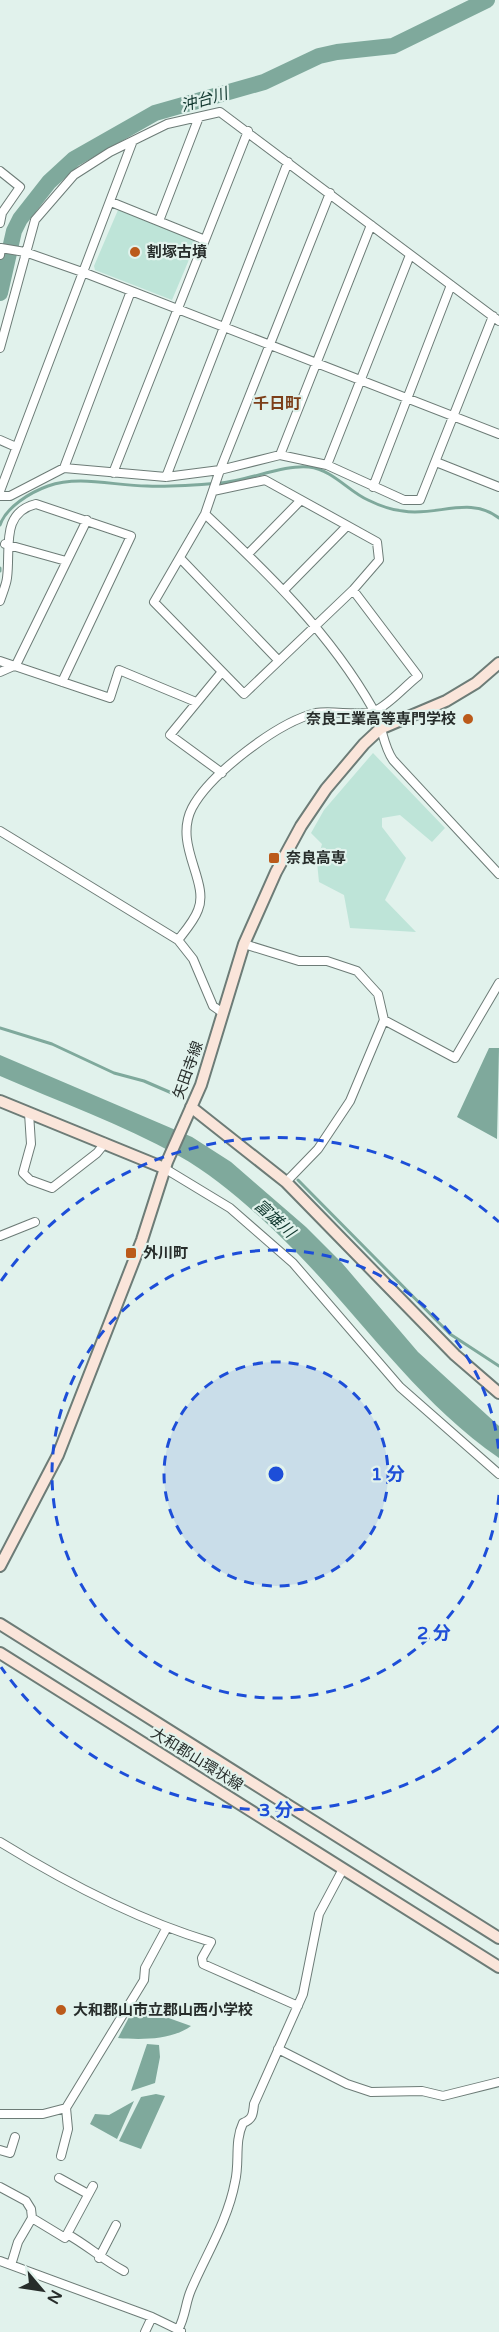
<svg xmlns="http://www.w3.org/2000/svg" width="499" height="2332" font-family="'Varela Round','Noto Sans JP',sans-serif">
<rect width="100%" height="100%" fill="#e1f2ec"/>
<path fill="#bee4d8" d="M118 210 195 240 196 243 172 300 95 270 94 266Z
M373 753 445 828 432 842 400 815 382 818V827L406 858 385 900 416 932 350 928 344 895 319 882 317 862 322 844 311 833 324 810Z"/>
<path fill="#7fa99c" d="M489 1048H499L497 1139 457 1117Z
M0 1055 192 1137 231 1162 306 1227 342 1263 418 1352 499 1426V1458C419 1403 365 1323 298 1254 263 1219 222 1180 179 1156 122 1124 59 1102 0 1076Z
M135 2006 191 2026C172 2040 141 2040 118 2038Z
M147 2044 159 2045 160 2057 155 2083 131 2091Z
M156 2094 165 2096 141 2149 119 2141 141 2097Z
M134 2101 117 2139 90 2124 95 2114 109 2115Z"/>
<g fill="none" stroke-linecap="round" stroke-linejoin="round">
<path stroke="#7fa99c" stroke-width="3" d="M0 525C6 507 31 492 48 486 79 475 116 486 147 486 171 487 196 485 220 483 246 481 286 464 309 467 333 470 348 491 368 500 378 505 392 510 403 511 436 517 470 495 499 518
M0 568V571
M0 1028 52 1044 114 1073 144 1081 181 1097
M298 1180 450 1334 499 1366"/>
<path stroke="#7fa99c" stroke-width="16" d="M0 293 14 231 20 219 49 182 74 159 155 113 264 82 319 56 337 52 393 46 487 0"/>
<g stroke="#6d7c77" stroke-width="10">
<path id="street" d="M0 171 20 187 2 213 0 223
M111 202 205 240
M159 221 199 117
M0 255 1 248 25 252 85 273 499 434
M0 348 35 220 74 175 110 152 167 124 220 112 499 321
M0 440 16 447
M280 455 371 225
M436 462 499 487
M327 465 410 255
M64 468 131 291
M113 473 248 131
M166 477 288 162
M373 487 451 285
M0 491 132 143
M213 491 265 480 377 542 379 560 353 590 244 694 154 602 205 514 220 470 330 193
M0 496H10L64 468 166 477 220 470 280 455 327 465 404 500H420L493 316
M205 514C268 573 330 633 373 709 383 725 382 744 393 760L499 874
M5 544 66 561
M248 554 301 500
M180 558 278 660
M284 590 346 527
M0 601C2 594 6 586 7 578 11 548 0 513 36 504L131 536 62 682
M0 661 110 698 119 670 196 702
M0 672 16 665 87 520
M221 673 170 735 222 773
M0 831 178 940 193 959 213 1006 223 1013
M178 940C185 931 194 921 198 910 210 882 173 845 192 808 210 774 278 722 316 713 333 710 362 717 375 711 390 704 405 686 418 676L353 590
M244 944 299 961H327L357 971 378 994 384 1020
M29 1113 31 1144 23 1173 30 1180 52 1188 97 1153 105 1143
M164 1168 230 1208 293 1263 400 1387 499 1474
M286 1182 318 1149 350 1101 384 1020 455 1058 499 983
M0 1236 35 1222
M0 1842C65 1882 137 1920 211 1942L202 1958 203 1964 298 2006
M278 2049 347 2084 371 2092 422 2091 443 2096 499 2082
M0 2114H43L66 2108 144 1980 145 1968 166 1929
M0 2150 10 2153 15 2137
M61 2156 68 2129 66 2108
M59 2178 88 2194
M0 2187 26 2201 31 2209 32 2218 18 2242 11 2265
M32 2218 65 2238 93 2186
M67 2234C87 2245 103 2260 124 2271
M99 2258 116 2225
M0 2261 152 2317 181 2331
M178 2330C186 2315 185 2304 191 2290 206 2255 228 2220 235 2182 240 2162 234 2142 243 2123 253 2119 253 2114 254 2104L303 1994 319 1914 343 1869
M145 2332 152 2317"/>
</g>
<g stroke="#6d7c77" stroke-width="14">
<path id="secondary" d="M0 1101 164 1168
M191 1107 286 1182 455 1355 499 1393
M0 1566 58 1455 142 1240 167 1162 201 1085 244 944 276 872 301 826 326 789 364 744 380 729 446 701 476 683 499 663
M0 1624 499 1938
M0 1653 499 1967"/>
</g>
<use href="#street" stroke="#fff" stroke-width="8"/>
<use href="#secondary" stroke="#fae5da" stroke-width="10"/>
</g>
<circle cx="276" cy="1474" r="112" fill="#1d4ed8" fill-opacity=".12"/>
<g fill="none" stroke="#1d4ed8" stroke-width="3" stroke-dasharray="10 8">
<circle cx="276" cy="1474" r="112"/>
<path d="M499 1495A224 224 0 1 1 499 1453"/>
<path d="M499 1726A336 336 0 0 1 1 1667M1 1281A336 336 0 0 1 499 1222"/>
</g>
<g fill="#bb5a1a" stroke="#e1f2ec" stroke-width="2">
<circle cx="135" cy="252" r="6"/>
<circle cx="468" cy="719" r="6"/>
<rect x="268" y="852" width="12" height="12" rx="3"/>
<rect x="125" y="1247" width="12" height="12" rx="3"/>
<circle cx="61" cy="2010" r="6"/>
</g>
<g text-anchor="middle" stroke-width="4.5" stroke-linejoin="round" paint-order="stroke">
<g font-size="15" font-weight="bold" fill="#272d2b" stroke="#e1f2ec" text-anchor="start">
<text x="147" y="257">割塚古墳</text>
<text x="456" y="724" text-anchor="end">奈良工業高等専門学校</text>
<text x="286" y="863">奈良高専</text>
<text x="143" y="1258">外川町</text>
<text x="73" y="2015">大和郡山市立郡山西小学校</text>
</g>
<g font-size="15" fill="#272d2b" stroke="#e1f2ec">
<text transform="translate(188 1070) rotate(-70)" y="5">矢田寺線</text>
<text transform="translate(197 1759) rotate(32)" y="5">大和郡山環状線</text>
</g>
<g font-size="16" font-style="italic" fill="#0f362d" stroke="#e1f2ec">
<text transform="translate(204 99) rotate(-16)" y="6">沖台川</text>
<text transform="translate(275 1218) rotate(42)" y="6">富雄川</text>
</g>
<g font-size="16" font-weight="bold" fill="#7c3e18" stroke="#e1f2ec">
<text x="277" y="409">千日町</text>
</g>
</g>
<circle cx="276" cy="1474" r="9" fill="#1d4ed8" stroke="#e1f2ec" stroke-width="3"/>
<g font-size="18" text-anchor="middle" font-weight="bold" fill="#1d4ed8" stroke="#e1f2ec" stroke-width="4.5" stroke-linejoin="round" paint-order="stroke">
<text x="388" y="1480">1 分</text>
<text x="434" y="1639">2 分</text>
<text x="276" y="1816">3 分</text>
</g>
<g transform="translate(42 2290) rotate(119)" stroke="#e1f2ec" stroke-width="4.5" paint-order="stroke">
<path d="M0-4.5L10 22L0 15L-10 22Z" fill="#272d2b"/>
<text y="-9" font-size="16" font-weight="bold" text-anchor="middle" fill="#272d2b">N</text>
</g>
</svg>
